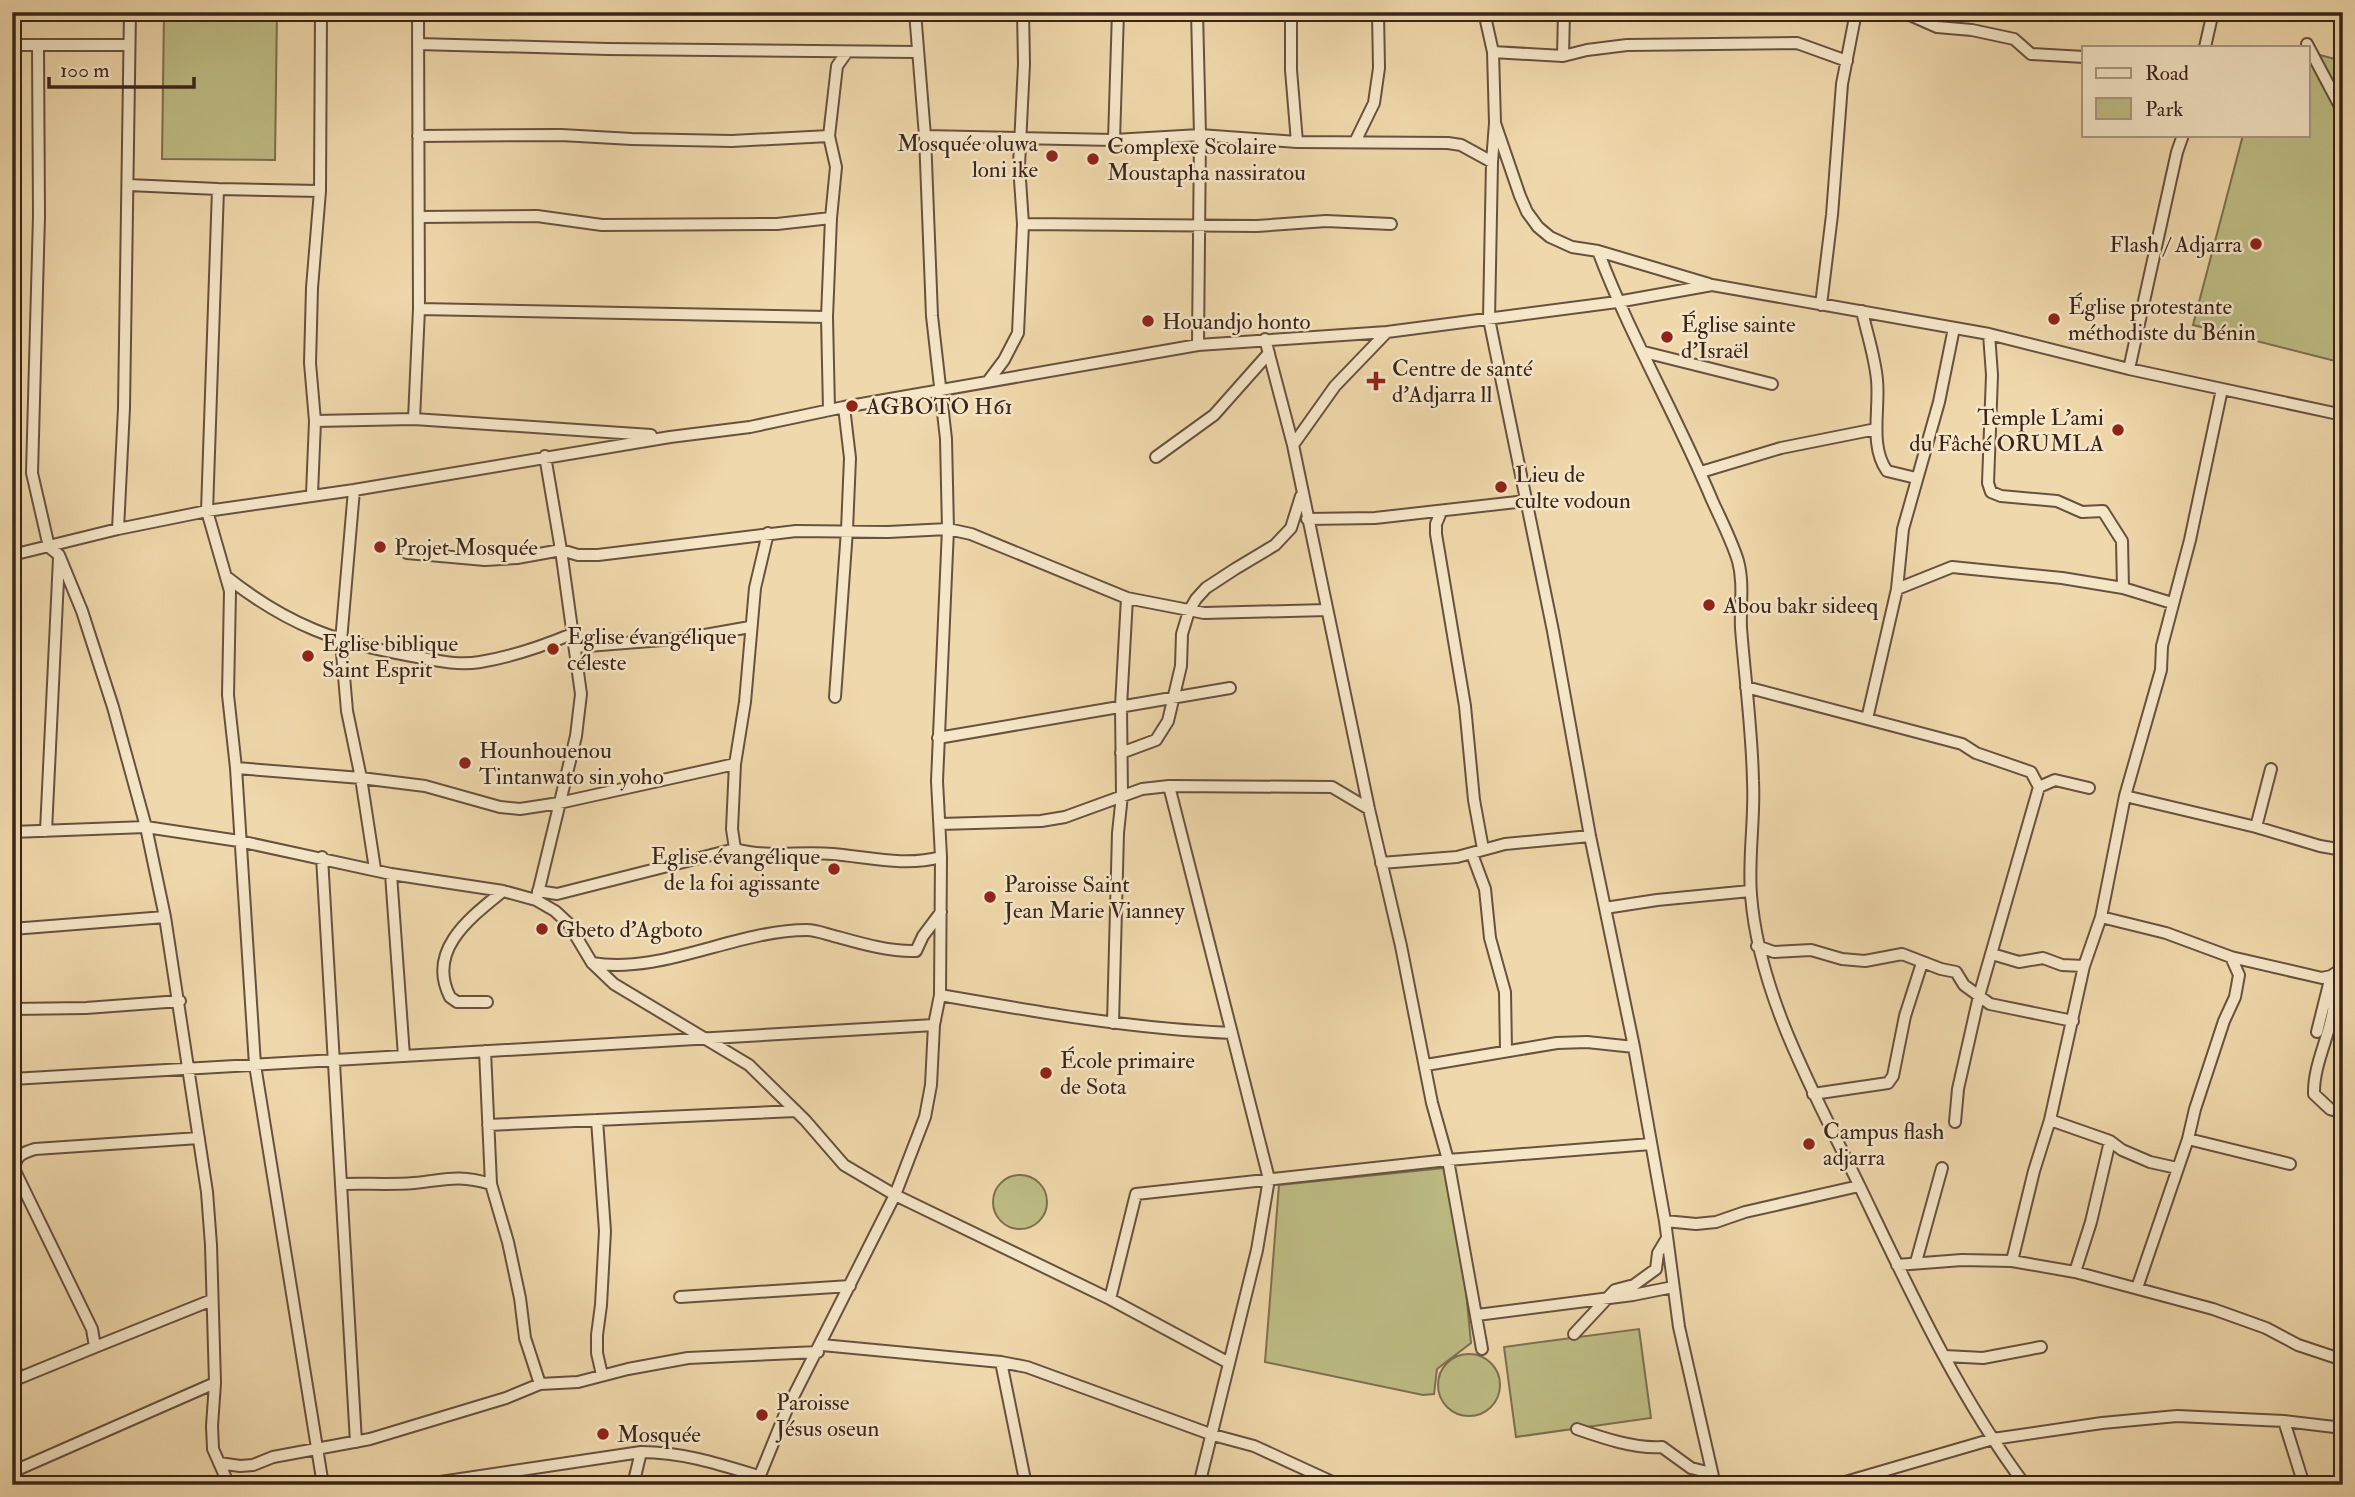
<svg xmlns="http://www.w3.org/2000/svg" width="2355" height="1497" font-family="'IM FELL Double Pica',serif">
<rect width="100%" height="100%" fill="#efd8ab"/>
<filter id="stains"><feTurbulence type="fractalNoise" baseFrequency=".00286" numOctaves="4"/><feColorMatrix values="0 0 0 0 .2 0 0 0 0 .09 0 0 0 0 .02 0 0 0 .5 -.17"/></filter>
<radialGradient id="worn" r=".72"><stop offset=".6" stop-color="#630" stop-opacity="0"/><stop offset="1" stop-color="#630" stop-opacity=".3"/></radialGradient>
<path fill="#bebd85" stroke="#7c7050" stroke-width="2" d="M164 12H277L275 160 162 159Z
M2308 52 2343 61V363L2193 325 2243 135H2308Z
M1454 1167 1471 1343 1437 1369 1434 1394 1423 1395 1265 1362 1279 1185Z
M993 1202a27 27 0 1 1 54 0a27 27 0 1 1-54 0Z
M1639 1329 1651 1418 1516 1437 1504 1347Z
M1438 1385a31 31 0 1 1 62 0a31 31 0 1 1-62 0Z"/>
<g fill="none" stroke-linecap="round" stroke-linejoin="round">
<g stroke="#67513f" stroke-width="14">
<path id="street" d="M1197 12 1200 135 1198 345
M1291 12V70L1297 142
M1484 12 1493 52 1495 123 1520 196 1527 212 1538 227 1550 237 1572 247 1598 251 1709 284
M1903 12 1937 27 1972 30 2014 39 2031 54 2084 57
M418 44 608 49 916 52
M2307 44 2343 112
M12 45H129
M38 46 39 216 32 473 49 547 59 555 82 611 113 707 146 827 165 917 207 1192 211 1245 215 1383 212 1426 213 1449 229 1485
M2205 47 2213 12
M1493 52 1563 56 1587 50 1627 45 1797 43 1847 61
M1563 56 1564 12
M1495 123 1492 162 1489 319 1553 631 1590 836 1634 1047 1665 1221 1679 1327 1715 1485
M418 136 561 135 632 139 732 141 829 136
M925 136 1114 140 1200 135 1297 142 1448 143 1461 145 1492 162
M1114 140 1118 12
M1355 142 1374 103 1379 68 1378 12
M128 185 218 189 320 191
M218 189 207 511 230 591 228 695 236 768 255 1065 323 1485
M419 217 537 216 602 225 777 224 831 218
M1023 224 1257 226 1326 221 1391 224
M1598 251C1630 336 1677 416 1712 500 1721 520 1732 541 1738 561 1744 583 1740 606 1741 628 1745 679 1752 730 1753 781 1755 819 1748 857 1751 895 1759 997 1816 1096 1860 1187 1909 1289 1957 1394 2025 1485
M1821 305 1832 215 1842 84 1856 12
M419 309 827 317
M1862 311C1867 334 1875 357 1877 380 1880 409 1869 446 1887 471L1916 478
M1989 334 1992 375 1988 483 1991 492 2001 496 2057 501 2082 512 2103 511 2122 541 2123 588
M1265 339 1293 445 1369 809 1401 946 1432 1103 1448 1160 1482 1349
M1644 352 1772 384
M2129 369 2177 152 2183 135
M989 380 1004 360 1018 333 1023 224 1019 165 1024 64 1023 12
M829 410 827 317 831 218 836 167 829 136 837 66 847 52
M414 419 419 309 418 12
M315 421 414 419 651 435
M1293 445 1335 386 1387 332
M1156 457 1214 415 1269 353
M1701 472 1781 448 1876 429
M354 490 341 641 347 711 361 778 375 869
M312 494 315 421 310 363 312 288 320 191 321 12
M1441 512 1436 524V534L1465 706 1474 800 1483 849
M1307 519 1375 518 1526 501
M118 529 124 408 130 12
M407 553 485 560 517 558 561 550 578 555H598L796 531 888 532 948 529 971 534 1127 598 1204 613 1327 610
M12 555 118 529 207 511 354 490 670 437 750 427 844 407 1198 345 1387 332 1617 302 1712 285 1989 334 2129 369 2343 415
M228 578C288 625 337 643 412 656 434 660 457 666 480 662 511 657 543 646 572 634
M1897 589 1952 567 2062 578 2123 588 2172 603
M575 647 688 638 750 627
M1746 687 1962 744 1976 753 2031 772 2039 787
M835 697 847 530 850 458 844 407
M1867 719 1897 589 1903 529 1939 402 1954 328
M938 738 1230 688
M1121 753 1156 740 1168 721 1181 666 1182 634 1189 611 1196 599 1206 588 1235 569 1275 545 1291 528 1301 496
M236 768 361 778 425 786 500 807 520 809 559 803 735 764
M1169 786 1269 1179 1257 1250 1199 1485
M2125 796 2256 827 2320 846 2343 850
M940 824 1041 821 1065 817 1142 789 1169 786 1332 787 1369 809
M2256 827 2271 769
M46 831 59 558
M12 832 146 827 239 841 391 874 503 891 536 900 555 911 568 923 592 963 614 984 749 1065 805 1120 844 1165 895 1195 1110 1299 1229 1363
M735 849C767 858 800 851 833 854 869 857 904 867 941 857
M1472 854 1485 889 1490 938 1505 992 1506 1050
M322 857 356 1442
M1381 863 1457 857 1505 844 1590 836
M391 874 404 1056
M538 891 557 894 735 849 732 829 735 764 745 702 755 588 768 533
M537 897 576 736 581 694 561 550 545 456
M1605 908 1657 900 1750 891
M2101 917 2166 933 2231 957 2322 978 2331 976C2344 1016 2313 1054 2314 1094L2330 1109 2343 1113
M12 929 165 917
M1757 946 1774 952 1811 950 1842 959 1865 961 1902 954 1941 969 1956 972 1964 985 1990 1004 2073 1021
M1992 954 2019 962 2043 958 2062 965 2084 966
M592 963C662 975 736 930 807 930 817 930 828 935 838 937 863 944 891 952 916 951L923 936 941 912
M940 995C1037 1012 1134 1029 1232 1033
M487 1002H457L450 997C426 950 471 917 503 891
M12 1009 86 1008 180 1001
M1113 1023 1118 833 1122 795 1121 706 1127 598
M2317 1032 2331 976 2343 968
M485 1051 491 1184
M1426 1065 1557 1043 1587 1042 1634 1047
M12 1079 934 1025
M1813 1094 1888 1083 1893 1076 1905 1016 1922 963
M597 1120 605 1231 601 1305 597 1335V1353L602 1375
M2050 1120 2110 1141 2122 1150 2150 1162 2177 1168
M1955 1122 1958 1089 1979 996 2039 787 2055 780 2089 788
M488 1125 796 1111
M2188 1139 2290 1164
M341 1184C365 1183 390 1185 414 1183 446 1180 457 1174 491 1184L508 1242 520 1298 525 1338 540 1384
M1665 1221 1696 1224 1716 1222 1745 1212 1859 1186
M2012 1261 2034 1171 2050 1120 2084 966 2101 917 2125 796 2161 670 2162 646 2190 540 2222 389
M1916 1262 1942 1168
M1897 1265 1962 1260 2012 1261 2075 1272 2213 1309 2266 1328 2298 1345 2343 1360
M2075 1272 2091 1222 2110 1141
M2137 1288 2188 1139 2195 1109 2224 1021 2235 997 2239 975 2231 957
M680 1297 850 1286
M1110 1299 1136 1194 1448 1160 1651 1144
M1477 1315 1633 1295 1673 1287
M1574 1334 1615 1290 1634 1285 1656 1269 1658 1253 1667 1238
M822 1345 1001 1362 1027 1367 1213 1435 1254 1446 1339 1485
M95 1347 212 1300
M1945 1356 1983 1358 2041 1347
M12 1362 19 1378
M1001 1362 1026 1485
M12 1381 95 1347 92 1329 14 1169C16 1155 22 1153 35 1149L199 1138
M2284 1421 2304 1485
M1577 1429C1603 1438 1635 1449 1662 1447L1691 1468 1711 1473
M219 1463 240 1466 253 1465 273 1457 370 1439 506 1398 540 1384 578 1382 628 1369 688 1358 818 1352
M12 1472 215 1383
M427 1484 641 1452C682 1452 719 1464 758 1476
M633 1485 641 1452
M756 1485 787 1409 895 1195 925 1117 931 1085 934 1025 940 995 941 857 937 781 948 529 946 439 932 316 925 136 915 12
M1835 1485 1993 1439 2102 1423 2177 1416 2284 1421 2343 1428"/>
</g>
<use href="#street" stroke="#f5e6c8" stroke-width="10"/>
</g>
<g fill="#8f2418" stroke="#f5e6c8" stroke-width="2.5">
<circle cx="1052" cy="156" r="7"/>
<circle cx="1093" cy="159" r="7"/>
<circle cx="2256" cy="244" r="7"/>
<circle cx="2054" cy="319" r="7"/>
<circle cx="1148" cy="321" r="7"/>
<circle cx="1667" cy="337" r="7"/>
<path d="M1372.5 370.5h7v7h7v7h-7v7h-7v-7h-7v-7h7z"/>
<circle cx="852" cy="406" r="7"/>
<circle cx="2118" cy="430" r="7"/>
<circle cx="1501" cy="487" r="7"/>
<circle cx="380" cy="547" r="7"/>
<circle cx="1709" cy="605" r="7"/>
<circle cx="553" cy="649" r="7"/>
<circle cx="308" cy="656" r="7"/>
<circle cx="465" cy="763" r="7"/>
<circle cx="834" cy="869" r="7"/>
<circle cx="990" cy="897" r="7"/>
<circle cx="542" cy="929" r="7"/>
<circle cx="1046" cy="1073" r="7"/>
<circle cx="1809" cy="1144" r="7"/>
<circle cx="762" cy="1415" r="7"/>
<circle cx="603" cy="1434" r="7"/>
</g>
<g text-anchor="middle" stroke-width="5" stroke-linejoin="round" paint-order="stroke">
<g font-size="23" fill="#3a241b" stroke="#f5e6c8" text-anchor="start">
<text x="1038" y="151" text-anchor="end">Mosquée oluwa<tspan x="1038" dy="26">loni ike</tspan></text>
<text x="1107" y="154">Complexe Scolaire<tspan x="1107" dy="26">Moustapha nassiratou</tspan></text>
<text x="2242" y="252" text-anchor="end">Flash / Adjarra</text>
<text x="2068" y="314">Église protestante<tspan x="2068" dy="26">méthodiste du Bénin</tspan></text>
<text x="1162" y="329">Houandjo honto</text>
<text x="1681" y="332">Église sainte<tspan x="1681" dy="26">d'Israël</tspan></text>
<text x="1392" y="376">Centre de santé<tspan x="1392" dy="26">d'Adjarra ll</tspan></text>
<text x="866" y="414">AGBOTO H61</text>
<text x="2104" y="425" text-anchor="end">Temple L'ami<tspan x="2104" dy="26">du Fâché ORUMLA</tspan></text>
<text x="1515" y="482">Lieu de<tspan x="1515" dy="26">culte vodoun</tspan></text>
<text x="394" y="555">Projet Mosquée</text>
<text x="1723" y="613">Abou bakr sideeq</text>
<text x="567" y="644">Eglise évangélique<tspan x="567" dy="26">céleste</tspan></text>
<text x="322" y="651">Eglise biblique<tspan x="322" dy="26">Saint Esprit</tspan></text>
<text x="479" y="758">Hounhouenou<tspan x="479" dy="26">Tintanwato sin yoho</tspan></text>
<text x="820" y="864" text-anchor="end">Eglise évangélique<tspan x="820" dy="26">de la foi agissante</tspan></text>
<text x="1004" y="892">Paroisse Saint<tspan x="1004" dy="26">Jean Marie Vianney</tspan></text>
<text x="556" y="937">Gbeto d'Agboto</text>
<text x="1060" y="1068">École primaire<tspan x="1060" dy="26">de Sota</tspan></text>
<text x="1823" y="1139">Campus flash<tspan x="1823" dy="26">adjarra</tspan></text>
<text x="776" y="1410">Paroisse<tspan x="776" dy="26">Jésus oseun</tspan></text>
<text x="617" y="1442">Mosquée</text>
</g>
</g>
<rect width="2355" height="1497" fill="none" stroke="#efd8ab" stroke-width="42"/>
<rect x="14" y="14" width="2327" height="1469" fill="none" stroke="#3a241b" stroke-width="3.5"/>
<rect x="21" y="21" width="2313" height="1455" fill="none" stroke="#3a241b" stroke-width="2"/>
<rect x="2082" y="46" width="228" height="91" fill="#f5e6c8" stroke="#aa9883" stroke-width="2"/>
<rect x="2096" y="68" width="35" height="10" fill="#f5e6c8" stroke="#aa9883" stroke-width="2"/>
<text x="2145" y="80" font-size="21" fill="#3a241b">Road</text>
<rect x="2096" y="98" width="35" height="21" fill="#bebd85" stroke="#aa9883" stroke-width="2"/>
<text x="2145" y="116" font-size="21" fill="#3a241b">Park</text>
<path d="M49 77v10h145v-10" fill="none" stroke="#3a241b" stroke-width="3.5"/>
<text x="60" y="77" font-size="21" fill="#3a241b" stroke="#f5e6c8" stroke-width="5" paint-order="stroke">100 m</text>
<rect width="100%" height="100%" filter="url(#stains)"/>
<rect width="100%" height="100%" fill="url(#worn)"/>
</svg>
